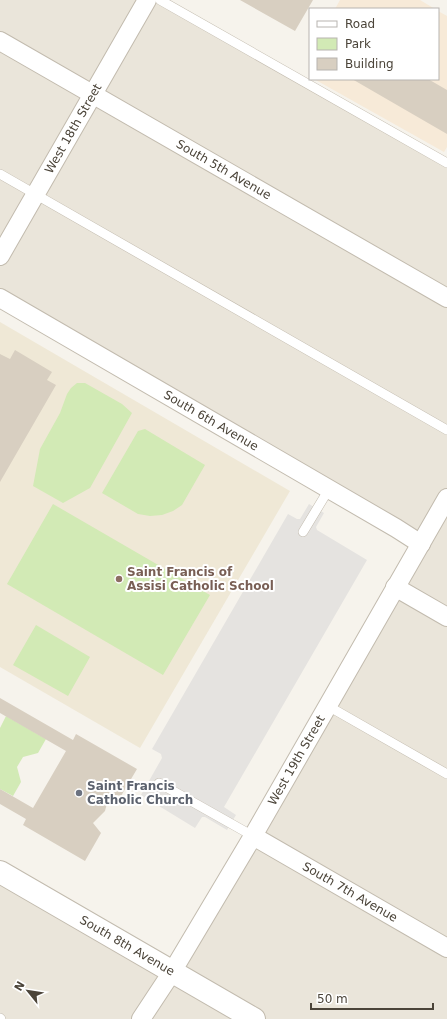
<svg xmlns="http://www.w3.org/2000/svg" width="447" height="1019" font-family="'DejaVu Sans',sans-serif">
<rect width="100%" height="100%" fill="#f6f3ec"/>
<path fill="#eae5da" d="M0 0H166L447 162V1019H0V871L173 971 420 544 0 298Z"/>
<path fill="#f7ead8" d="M340 0H420L435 9H335Z
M438 11 447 16V147L444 152 314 79H438Z"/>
<path fill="#efe8d6" d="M0 322 290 491 140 748 0 667Z"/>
<path fill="#d2eab5" d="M77 383H85L122 404 132 413 90 488 63 503 33 486 40 449 60 413 67 394 71 388Z
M145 429 205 465 182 505 173 511 162 515 150 516 138 514 102 493 138 431Z
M53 504 210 595 163 675 7 584Z
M36 625 90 657 68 696 13 665Z
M6 716 46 739 38 753 23 757 17 767 21 782 13 796 0 789V728Z"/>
<path fill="#e5e3e0" d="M309 504 324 513 316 527 317 530 367 560 224 807 236 815 227 830 205 817H202L195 828 141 795 162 758 161 754 152 749 288 514 297 519H300Z"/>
<path fill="#d8cfc1" d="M240 0H313L295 31Z
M352 79H428L447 90V134Z
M15 350 52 372 47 380 56 385 0 482V354L10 359Z
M0 698 73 740 76 734 137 769 121 796 117 795 115 799 109 795 105 811 93 823 101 833 85 861 23 825 26 819 0 804V789L33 808 66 751 0 713Z"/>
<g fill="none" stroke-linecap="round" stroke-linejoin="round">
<g stroke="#c2bbae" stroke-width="10">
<path id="service" d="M160 0 447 163
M0 174 447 430
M303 532 329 489
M328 706 447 774
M159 783 253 836
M0 1018 1 1019"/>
</g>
<g stroke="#c2bbae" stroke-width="20">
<g id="minor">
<path id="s1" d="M0 41 447 298"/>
<path id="s2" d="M0 256 147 0"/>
<path id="s3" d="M0 298 396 528 421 544"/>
<path d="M395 587 447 617"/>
<path id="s4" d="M253 836 447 948"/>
<path id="s5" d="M141 1019 172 972 253 836 447 498"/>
</g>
</g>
<g stroke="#c2bbae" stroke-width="24">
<g id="tertiary">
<path id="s6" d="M0 872 254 1019"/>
</g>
</g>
<use href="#service" stroke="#fff" stroke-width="9"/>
<use href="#minor" stroke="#fff" stroke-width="18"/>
<use href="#tertiary" stroke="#fff" stroke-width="22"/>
</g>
<circle fill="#8d6e63" stroke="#fff" stroke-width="1.5" cx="119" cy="579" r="4"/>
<circle fill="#6b7280" stroke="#fff" stroke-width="1.5" cx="79" cy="793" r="4"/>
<g text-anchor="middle" stroke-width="4" stroke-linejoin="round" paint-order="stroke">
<g font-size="12" fill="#4b4439" stroke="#fff">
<text dy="4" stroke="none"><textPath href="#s2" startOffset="147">West 18th Street</textPath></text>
<text dy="4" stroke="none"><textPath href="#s1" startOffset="258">South 5th Avenue</textPath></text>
<text dy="4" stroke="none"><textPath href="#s3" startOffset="244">South 6th Avenue</textPath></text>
<text dy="4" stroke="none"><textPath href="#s5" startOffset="302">West 19th Street</textPath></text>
<text dy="4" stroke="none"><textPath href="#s4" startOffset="112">South 7th Avenue</textPath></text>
<text dy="4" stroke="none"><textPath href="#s6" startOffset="147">South 8th Avenue</textPath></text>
</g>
<g font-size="12" font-weight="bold" fill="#785e54" stroke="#fff" text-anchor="start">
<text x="127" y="576">Saint Francis of<tspan x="127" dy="14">Assisi Catholic School</tspan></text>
</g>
<g font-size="12" font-weight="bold" fill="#5b616d" stroke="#fff" text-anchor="start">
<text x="87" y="790">Saint Francis<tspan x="87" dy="14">Catholic Church</tspan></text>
</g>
</g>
<rect x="309" y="8" width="130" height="72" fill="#ffffff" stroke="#b7b4b0"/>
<rect x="317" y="21" width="20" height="6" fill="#ffffff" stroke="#b7b4b0"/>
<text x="345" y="28" font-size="12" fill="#4b4439">Road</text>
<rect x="317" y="38" width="20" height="12" fill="#d2eab5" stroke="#b7b4b0"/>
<text x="345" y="48" font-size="12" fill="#4b4439">Park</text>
<rect x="317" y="58" width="20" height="12" fill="#d8cfc1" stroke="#b7b4b0"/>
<text x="345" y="68" font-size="12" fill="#4b4439">Building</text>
<g transform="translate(28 991) rotate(300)" stroke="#ffffff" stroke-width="3" paint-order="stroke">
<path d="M0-3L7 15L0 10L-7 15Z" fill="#4b4439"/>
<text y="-6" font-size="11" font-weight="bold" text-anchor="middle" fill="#4b4439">N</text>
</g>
<path d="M311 1003v6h122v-6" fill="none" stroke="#4b4439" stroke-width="2"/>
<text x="317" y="1003" font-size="12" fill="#4b4439" stroke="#ffffff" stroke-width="3" paint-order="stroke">50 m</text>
</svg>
